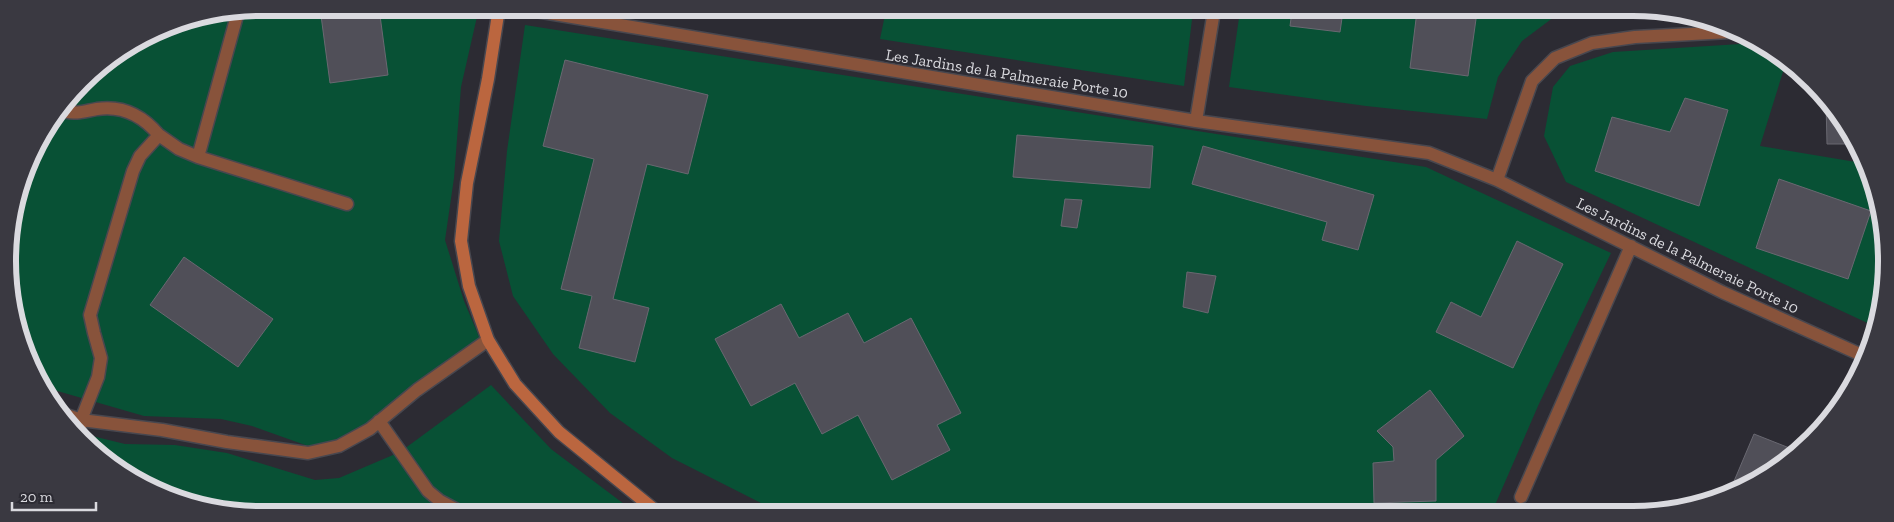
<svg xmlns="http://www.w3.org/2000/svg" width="1894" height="522" font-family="'Zilla Slab',serif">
<rect width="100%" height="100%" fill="#2c2b33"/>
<path fill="#085135" d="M261 8H479L461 87 454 178 445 240 464 301 480 339 366 424 331 442 308 446 252 426 221 419 144 416 47 388 16 327 8 244 34 149 94 71 164 27Z
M886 10 1193 11 1184 86 880 39Z
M1240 11 1578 12 1554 17 1522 41 1498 77 1487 119 1366 106 1229 87Z
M525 25 1426 167 1611 253 1538 406 1495 505 1500 512 797 511 761 503 672 458 610 413 553 354 513 296 499 241 507 151Z
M1756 43 1774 50 1786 62 1760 146 1862 163 1882 211V310L1876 327 1566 182 1544 136 1553 87 1570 66 1613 52Z
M491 385 551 449 632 510H212L134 480 80 433 125 444 175 445 227 453 315 480 339 478 400 452Z"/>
<path fill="#504f58" stroke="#696871" d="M320 8H379L388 75 330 83Z
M968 10H1004L1003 15Z
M1101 10 1163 11V17Z
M1292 11H1343L1340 32 1290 26Z
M1417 11 1477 12 1468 76 1410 68Z
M565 60 708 95 688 174 647 164 613 299 649 308 635 362 579 348 592 296 561 289 594 159 543 146Z
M1685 98 1728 110 1699 206 1595 171 1612 117 1670 132Z
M1826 102 1844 120 1854 144H1827Z
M1017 135 1153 146 1150 188 1013 177Z
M1203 146 1374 195 1358 250 1322 240 1327 222 1192 184Z
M1779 179 1871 211 1848 279 1756 248Z
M1065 199 1082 200 1077 228 1061 226Z
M1517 241 1563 264 1513 368 1436 332 1451 302 1481 317Z
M184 257 273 319 238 367 150 305Z
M1187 272 1216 276 1208 313 1183 307Z
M781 304 799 338 848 313 864 343 911 318 961 413 937 425 950 450 892 480 858 415 822 434 795 383 751 406 715 339Z
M1430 390 1464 436 1436 460V501L1374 503 1373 463 1394 461 1393 447 1377 431Z
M1754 434 1797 451 1745 488 1729 493Z"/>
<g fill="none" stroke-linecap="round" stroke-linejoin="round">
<g stroke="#48474f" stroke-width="15">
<path id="street" d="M508 8 536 11 1196 121 1429 153 1497 180 1722 292 1866 357
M62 111C80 114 81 112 97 109 123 105 143 116 159 135
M1196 121 1214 11
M198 157 238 12
M1497 180 1532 81 1555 58 1592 43 1635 37 1730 32
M58 412 81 420 162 430 227 442 308 453 339 446 370 429 417 390 488 340
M379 421 428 491 440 501 457 510
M79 432 81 420 98 377 101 358 94 333 90 315 133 171 140 156 159 135 179 149 198 157 347 204
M1521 497 1631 246"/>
</g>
<g stroke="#48474f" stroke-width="15">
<path id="secondary" d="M499 8 488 79 467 183 461 241 469 286 488 340 515 384 559 432 656 511"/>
</g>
<use href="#street" stroke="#88533b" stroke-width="12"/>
<use href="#secondary" stroke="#bb663f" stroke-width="12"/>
</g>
<g text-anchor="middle" stroke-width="4" stroke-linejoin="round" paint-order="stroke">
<g font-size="16" fill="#dadadf" stroke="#2c2b33">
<text transform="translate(1007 73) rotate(9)" y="6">Les Jardins de la Palmeraie Porte 10</text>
<text transform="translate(1688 255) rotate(26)" y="6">Les Jardins de la Palmeraie Porte 10</text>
</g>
</g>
<path d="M0 0H1894V522H0ZM261 16H1633A245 245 0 0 1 1878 261V261A245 245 0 0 1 1633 506H261A245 245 0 0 1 16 261V261A245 245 0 0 1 261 16Z" fill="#3a3941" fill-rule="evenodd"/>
<path fill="none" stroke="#dadadf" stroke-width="6" d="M261 16H1633A245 245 0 0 1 1878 261V261A245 245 0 0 1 1633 506H261A245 245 0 0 1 16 261V261A245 245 0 0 1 261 16Z"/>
<path d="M12 502v8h84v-8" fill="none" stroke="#dadadf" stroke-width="2.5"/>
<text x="20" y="502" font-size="15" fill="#dadadf" stroke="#2c2b33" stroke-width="4" paint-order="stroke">20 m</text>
</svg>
